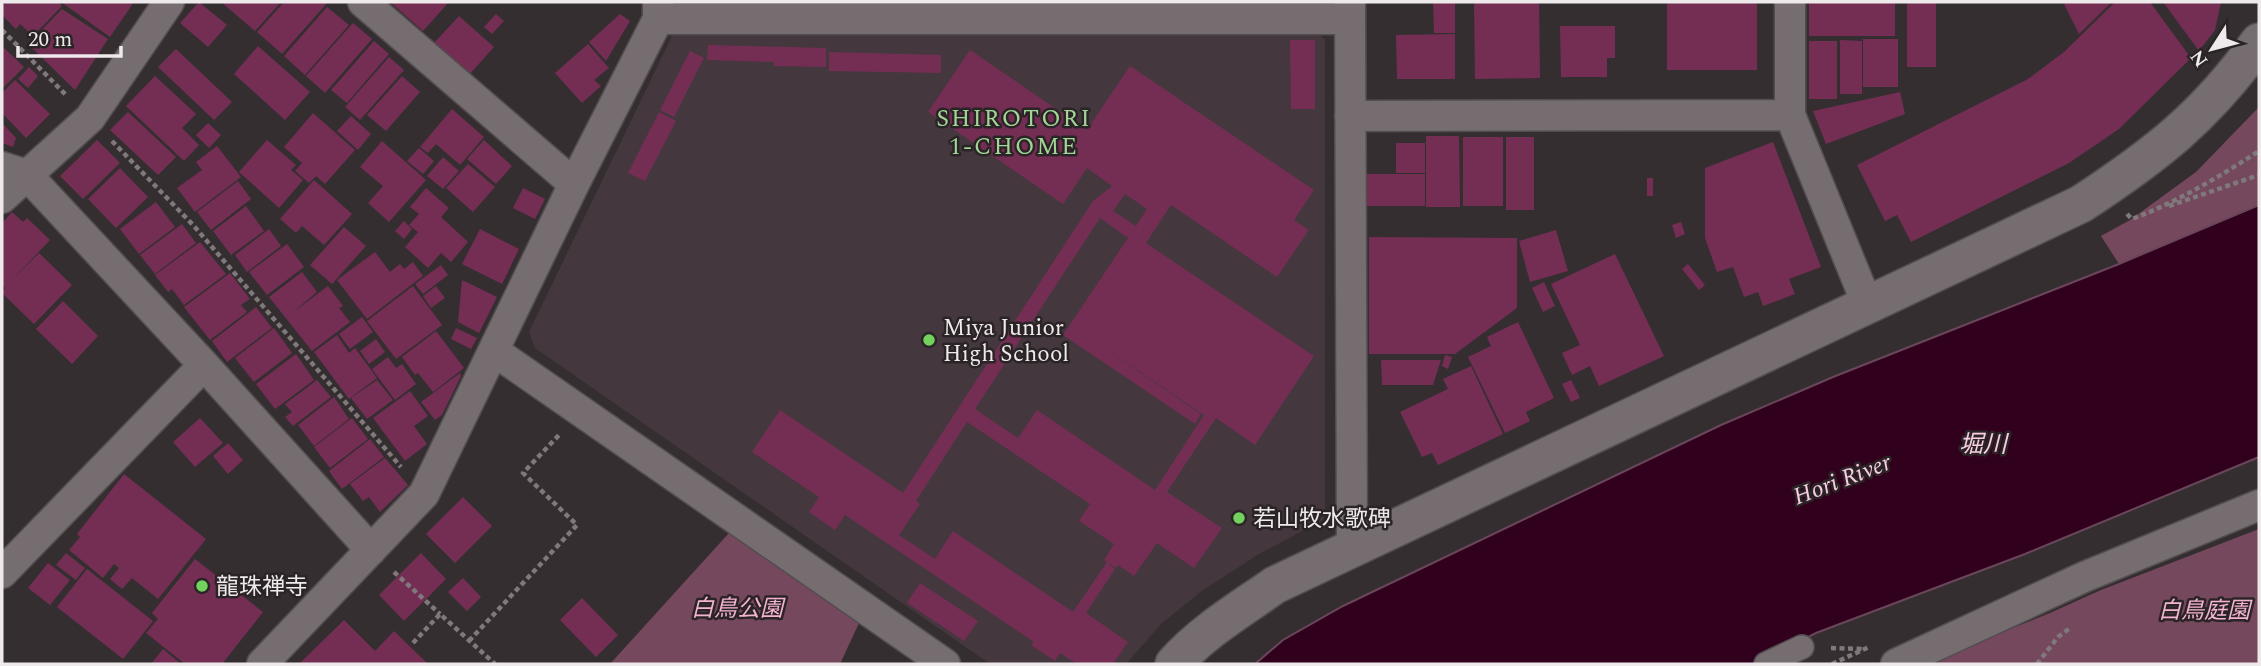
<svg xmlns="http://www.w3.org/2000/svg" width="2261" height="666" font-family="Spectral,'Noto Sans JP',serif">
<rect width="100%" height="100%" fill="#352e31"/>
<path fill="#44383e" d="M1314 29 1325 40V513L1323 520 1259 554 1203 590 1161 624 1126 664H990L535 348 529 332 673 34Z"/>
<path fill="#76485e" d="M2259 107V205L2119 264 2101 236 2130 220 2196 172Z
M2259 529V664H1922L2050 613 2101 590Z
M729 533 859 623 840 664H610Z"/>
<path fill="#31001d" stroke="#6a465b" stroke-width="2" d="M2259 205V457L2025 554 1816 633 1755 664H1255L1283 640 1343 606 1721 425 1833 377 2119 264Z"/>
<path fill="#742e53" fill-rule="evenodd" d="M6 2H58L62 6 33 36 20 24 16 29 2 15V6Z
M61 2H134L110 37Z
M199 2 227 25 208 47 180 23Z
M221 2H281L255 31Z
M284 2H328L282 54 257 32Z
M390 2H449L423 31Z
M1128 2H1168V5H1128Z
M1250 2H1295V6L1250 7Z
M1433 2H1455V33H1434Z
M1474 2H1539L1540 78 1475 79Z
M1667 2H1757V70H1667Z
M1809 2H1895V36H1809Z
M1907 2H1936V67H1907Z
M2069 2H2112L2079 34 2064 4Z
M2115 2H2150L2191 58 2119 129 2069 163 1911 242 1897 215 1885 221 1857 165 2028 79 2064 52Z
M2163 2H2221L2215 30 2199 51Z
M327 7 349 25 305 75 284 56Z
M62 9 108 39 75 90 28 44Z
M496 14 504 21 492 34 484 27Z
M620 14 630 21 606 61 589 42Z
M459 16 494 47 469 75 434 43Z
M353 23 372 39 325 93 306 76Z
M1560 26H1615V58H1607V77H1561Z
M1455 34V79H1397L1396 35Z
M1863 39H1898V87H1863Z
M1290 40H1315V109H1291Z
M1840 40 1862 41V94H1840Z
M374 41 389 54 347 103 331 90Z
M1809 41H1837V99H1809Z
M588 44 609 68 594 80 601 86 582 103 555 73Z
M708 45 826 48V67L774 66V62L707 60Z
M2 46 24 67 2 89Z
M258 46 310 92 285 120 234 74Z
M176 49 232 102 214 120 158 67Z
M970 50 1087 130 1130 66 1314 190 1294 220 1309 230 1277 277 1171 205 1146 243 1314 356 1255 445 1216 418 1167 492 1222 528 1194 568 1157 543 1134 576 1118 565 1116 568 1104 560 1114 544 1079 521 1090 504 967 422 916 501 920 504 899 535 935 559 953 531 1073 612 1107 562 1115 569 1086 613 1128 642 1113 664H1077L1060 653 1055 661 1031 645 1034 642 845 515 835 530 809 512 819 497 752 452 780 410 903 493 1093 201 1112 186 1087 168 1063 204 928 112ZM1125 194 1147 209 1136 226 1113 211ZM1100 218 1128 238 1063 335 1195 424 1201 414 1084 334 1204 415 1155 490 1037 410 1018 438 975 409Z
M690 51 704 58 674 117 660 110Z
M829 52 941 55V73L829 71Z
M389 57 404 70 360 120 345 107Z
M29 67 38 76 28 88 18 79Z
M155 76 196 114 182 128 199 145 184 161 126 106Z
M402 76 420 92 386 131 367 115Z
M15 80 50 114 26 138 2 113V93Z
M1900 92 1905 114 1826 144 1813 111Z
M452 109 484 137 460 165 436 144 428 153 420 147Z
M128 112 176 157 158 175 110 130Z
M659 112 676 121 645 181 628 173Z
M313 113 355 150 325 184 316 176 309 183 295 171 302 163 284 147Z
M351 116 371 134 358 150 337 131Z
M2 123 16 138 13 147 2 143Z
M208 123 221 135 209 148 196 135Z
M1426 136H1459L1460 207H1426Z
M1463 137H1503V206H1463Z
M1506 137H1534V210H1506Z
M97 140 120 163 83 199 60 176Z
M267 140 296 165 291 170 303 180 279 208 239 172Z
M484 140 512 166 496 184 467 159Z
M382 141 426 180 389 222 368 203 383 186 360 167Z
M1773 142 1821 267 1789 279 1795 294 1763 306 1758 292 1744 297 1733 267 1717 272 1705 238V168Z
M1396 143H1425V173H1396Z
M217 146 241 177 195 212 177 188 202 170 196 162Z
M419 148 434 161 423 174 407 161Z
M443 157 459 171 443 189 427 176Z
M468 164 495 187 473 212 446 188Z
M120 168 148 197 116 228 88 199Z
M1367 174H1425V206H1367Z
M1647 178H1653V196H1647Z
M314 180 352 214 324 245 302 226 296 233 280 219Z
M238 181 251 199 211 230 197 212Z
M426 188 449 208 441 217 468 242 451 262 441 253 428 268 405 247 418 232 409 225 419 214 410 207Z
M523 188 545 199 535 219 513 208Z
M156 202 175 227 139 254 120 229Z
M246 206 264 231 231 255 213 231Z
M12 212 23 222 27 218 50 240 11 281 39 253 72 285 34 324 2 293 5 288 2 285V223Z
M404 221 412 229 404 239 395 231Z
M1681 222 1685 234 1676 238 1672 225Z
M182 224 196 243 155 274 140 255Z
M344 227 366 246 332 284 310 265Z
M269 229 281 246 247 272 235 255Z
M480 229 519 249 502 284 462 264Z
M1556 230 1568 271 1530 282 1519 241Z
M1369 237 1517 238V308L1455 354H1369Z
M200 242 226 274 184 305 172 289 168 292 155 275Z
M287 244 304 267 267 295 249 272Z
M375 252 390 272 400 264 404 269 413 262 423 276 367 319 337 280Z
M1615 254 1664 356 1599 386 1590 366 1572 375 1562 353 1580 345 1551 284Z
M1688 264 1705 285 1699 290 1682 269Z
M441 265 448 275 423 294 415 284Z
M302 272 317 292 292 313 328 286 343 306 339 308 350 322 312 351 269 297Z
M230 273 250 299 241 305 247 312 210 340 184 307Z
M462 280 497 297 479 333 458 322Z
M1544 282 1555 306 1543 312 1532 288Z
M413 286 442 325 396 359 367 321Z
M436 286 445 298 431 308 423 296Z
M63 301 98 336 72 364 36 329Z
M256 307 272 328 227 362 212 341Z
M362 317 373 332 350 349 339 334Z
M1518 322 1554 398 1526 412 1530 421 1505 433 1468 357 1491 346 1487 337Z
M274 328 292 353 254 382 235 358Z
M456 328 477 338 471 349 451 339Z
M436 331 464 368 433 392 418 373 415 375 402 357Z
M337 335 349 353 355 348 377 378 349 399 314 352Z
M376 339 385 352 369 364 360 351Z
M296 354 314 380 275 409 256 384Z
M1445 355 1452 357 1448 369 1442 366Z
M388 357 396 368 402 364 416 384 395 400 372 369Z
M1381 360H1441L1433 385H1382Z
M1471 366 1503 434 1438 465 1432 453 1422 457 1400 412 1448 389 1443 379Z
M460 373 461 376 442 415 435 420 421 402Z
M317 380 331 397 293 426 285 417 292 412 285 404Z
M377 380 393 400 367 419 351 398Z
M1571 380 1580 398 1571 402 1562 384Z
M410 391 428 416 414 426 427 444 405 461 373 418Z
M334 397 349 419 314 446 298 425Z
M200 418 223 443 195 467 173 442Z
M352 418 368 439 330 468 314 447Z
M370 439 384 457 342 489 329 471Z
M228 443 243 460 228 474 213 456Z
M385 458 408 485 380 512 369 497 363 501 350 484Z
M124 474 206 539 158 599 132 578 122 589 110 579 119 568 114 564 103 578 69 550 80 537 77 534Z
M463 497 492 526 455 563 426 534Z
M66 553 85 568 76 580 56 565Z
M421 553 446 579 404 621 379 595Z
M195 559 263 612 222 664H185L146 633 158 619 152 613Z
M48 563 70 580 50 605 28 588Z
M87 569 153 621 123 659 57 607Z
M463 578 481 597 467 611 448 592Z
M920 583 978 621 964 641 907 603Z
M582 598 618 635 596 657 560 620Z
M344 620 375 651 394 631 428 664H299Z
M163 649 181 664H151Z"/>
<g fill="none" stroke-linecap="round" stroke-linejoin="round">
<g stroke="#534d50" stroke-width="26">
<path id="pedestrian" d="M1766 664 1802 647"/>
</g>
<g stroke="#534d50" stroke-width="33">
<path id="minor" d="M363 2 574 184
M1350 2 1352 549
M1790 2V115L1868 306
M658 19H1350
M1350 116 1790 115
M2 167 27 175 204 365 371 550
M2 198 90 118 169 2
M494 351 945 664
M2 573 204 365
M262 664 424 494 574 184 658 19V2
M1896 664 2084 577 2259 505"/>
</g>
<g stroke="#534d50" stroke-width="40">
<path id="tertiary" d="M1174 664C1202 632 1241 609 1275 585L2081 204C2156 155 2206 116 2259 42"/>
</g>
<path stroke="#7f797c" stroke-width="4.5" stroke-dasharray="5 3.5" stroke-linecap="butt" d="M2 30 66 95
M112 141 194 226 401 467
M2169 206 2259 175
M2127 214 2132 219C2177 202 2219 177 2259 151
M394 572 440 614
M469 641 577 525 523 473 559 435
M413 643 440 614 495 664
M1831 648 1864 649
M1832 664 1869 647
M2037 664 2058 637 2070 628"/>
<use href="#pedestrian" stroke="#756d70" stroke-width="23"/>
<use href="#minor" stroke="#756d70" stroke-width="30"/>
<use href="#tertiary" stroke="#756d70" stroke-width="37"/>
</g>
<g fill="#73d25d" stroke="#2b2427" stroke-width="2.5">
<circle cx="929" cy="340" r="7"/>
<circle cx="1239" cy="518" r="7"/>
<circle cx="202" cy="586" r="7"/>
</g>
<g text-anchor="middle" stroke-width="5" stroke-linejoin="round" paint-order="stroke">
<g font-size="23" fill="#eee9eb" stroke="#2b2427" text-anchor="start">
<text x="943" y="335">Miya Junior<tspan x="943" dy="26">High School</tspan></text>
<text x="1253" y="526">若山牧水歌碑</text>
<text x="216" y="594">龍珠禅寺</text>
</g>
<g font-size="23" font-style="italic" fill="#f4b3d1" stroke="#2b2427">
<text x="737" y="616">白鳥公園</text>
<text x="2204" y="618">白鳥庭園</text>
</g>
<g font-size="24" letter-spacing="2" fill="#a3d597" stroke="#2b2427">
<text x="1014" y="126">SHIROTORI<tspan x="1014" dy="28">1-CHOME</tspan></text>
</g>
<g font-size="24" font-style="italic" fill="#f9cde1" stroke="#2b2427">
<text x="1983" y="452">堀川</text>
<text transform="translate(1842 479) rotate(-21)" y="8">Hori River</text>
</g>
</g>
<rect width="2261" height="666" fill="none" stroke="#eee9eb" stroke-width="7"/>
<g transform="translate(2212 49) rotate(234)" stroke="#2b2427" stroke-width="5" paint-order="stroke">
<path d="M0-5L12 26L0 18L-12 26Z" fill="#eee9eb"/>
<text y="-10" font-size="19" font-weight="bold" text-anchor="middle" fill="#eee9eb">N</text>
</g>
<path d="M18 46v10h103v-10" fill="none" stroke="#eee9eb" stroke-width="3.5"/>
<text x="28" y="46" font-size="21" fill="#eee9eb" stroke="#2b2427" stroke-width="5" paint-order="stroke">20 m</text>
</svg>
